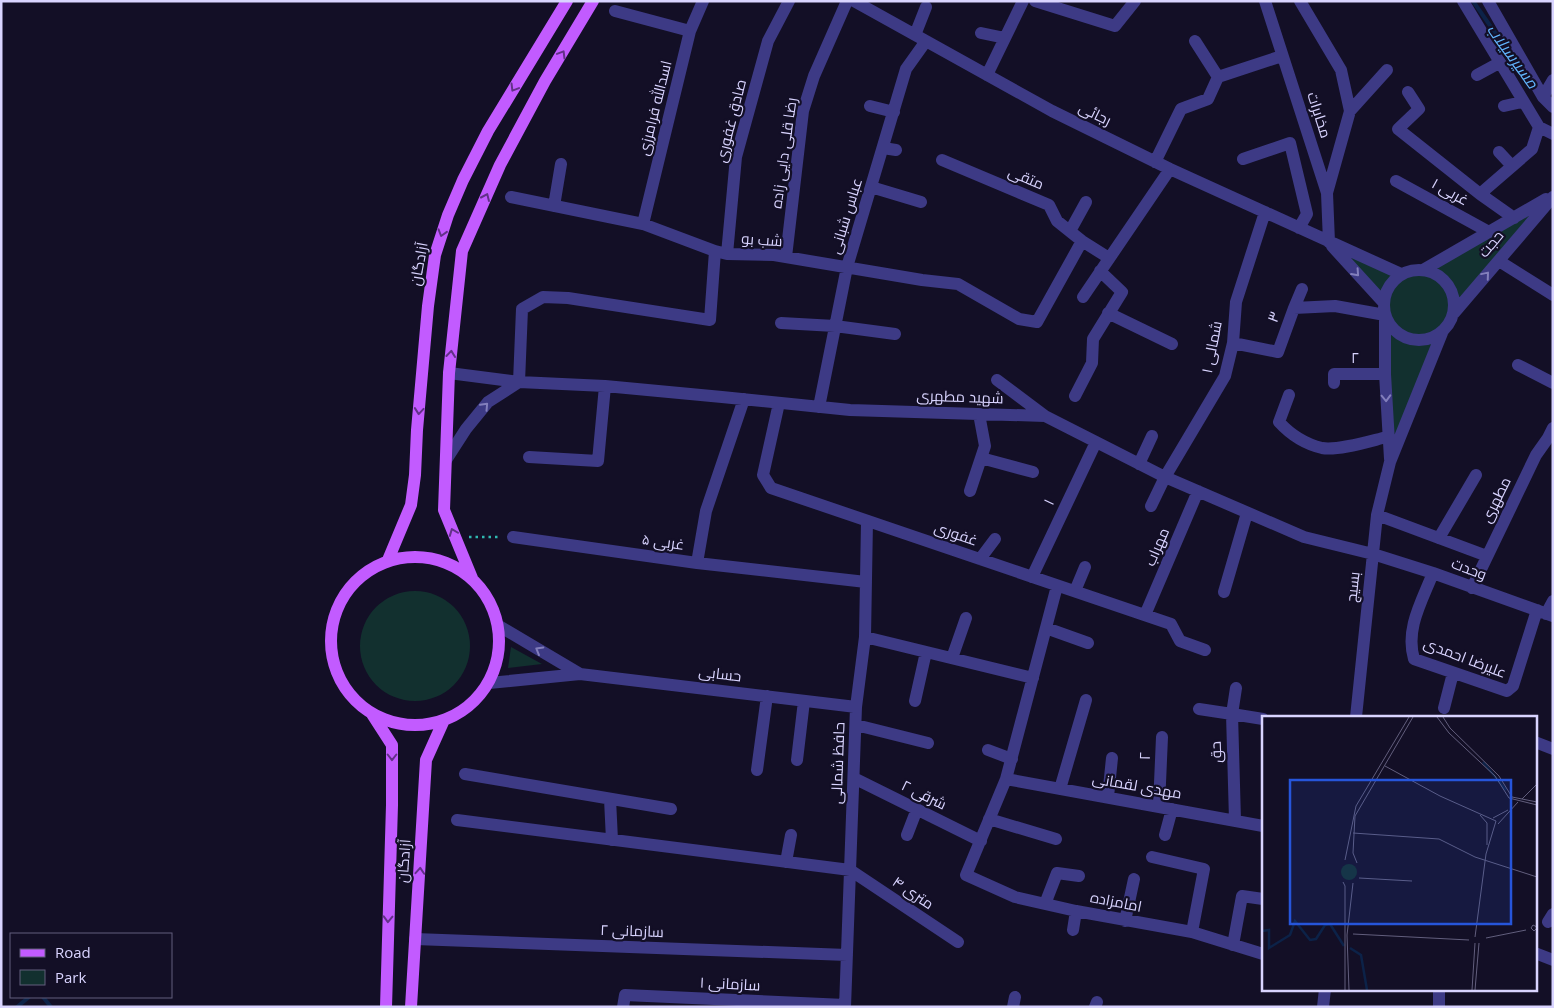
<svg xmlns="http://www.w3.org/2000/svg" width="1554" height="1008" font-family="'Open Sans',Cairo,sans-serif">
<rect width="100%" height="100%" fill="#130f26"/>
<path fill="#12302f" d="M1540 207 1458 302C1455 286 1448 277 1434 269Z
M1336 248 1398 275C1389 282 1385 288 1383 299Z
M1389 305a31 31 0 1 1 62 0a31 31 0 1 1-62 0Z
M1388 329C1404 344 1414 346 1435 342L1392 445Z
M360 646a55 55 0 1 1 110 0a55 55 0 1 1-110 0Z
M511 647 542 664 508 668Z"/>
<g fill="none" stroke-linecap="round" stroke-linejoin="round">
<path stroke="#0c2248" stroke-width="4" d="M1473 1 1516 63
M43 997 51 1007
M17 1007 29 997"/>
<path stroke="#2fb8b0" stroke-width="2.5" stroke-dasharray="2.5 4" stroke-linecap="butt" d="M469 537H501"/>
<path stroke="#3d3a85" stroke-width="12" d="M854 1 1052 111 1170 169 1401 274
M1035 1 1115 26 1135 1
M1265 1 1327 193 1329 242
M1300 1 1341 70 1350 111 1327 193
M1463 1 1539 127 1553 134
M1488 1 1543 97 1553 107
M615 11 690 31
M981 33 1005 38
M915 35 926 7
M1195 41 1218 77
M987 75 1023 1
M1477 75 1499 63
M1408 92 1419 109 1398 129 1480 194 1514 218
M1543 97 1553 80
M870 106 894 112
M1504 106 1522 102
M1350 111 1387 70
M883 148 896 150
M1499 152 1512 166
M1243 159 1290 143 1307 214 1299 228
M942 160 1049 205 1057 221 1082 241 1109 258
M1155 162 1181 109 1208 99 1218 77 1282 56
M1396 181 1489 232
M871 187 921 202
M1480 194 1532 149 1539 127
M511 197 643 224 715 251
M554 206 561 164
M643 224 690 31 703 1
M1070 231 1086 202
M1332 246 1384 303
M727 254 736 157 768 41 789 1
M786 257 803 111 814 76 847 1
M1499 261 1553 295
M1384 305a35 35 0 1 1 70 0a35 35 0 1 1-70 0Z
M1423 270 1546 199
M1083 297 1170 169
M1294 308 1302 289
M1108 313 1172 344
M1454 313 1553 197
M1385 317V374L1390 459
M781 323 835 326 895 334
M1233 343 1278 352 1294 308 1335 306 1385 315
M1518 365 1553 383
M449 373 519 382 605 386 722 397 850 410 1045 416 1165 477 1304 537 1373 554 1433 573 1553 616
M997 380 1045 416
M519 382 522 309 543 297 568 298 710 320 715 251 727 254 774 255 922 280 958 284 1019 319 1037 322 1082 241
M1334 383V374H1385
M1289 395 1279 422C1290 434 1305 444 1322 448 1338 451 1370 441 1387 437
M1075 396 1092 363 1093 339 1122 292 1100 271
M779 403 763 475 771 488 1171 624 1180 641 1205 650
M819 407 847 267 906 69 926 41
M529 457 598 461 605 386
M981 458 1033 472
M446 460 466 429 488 402 519 382
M1139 464 1152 436
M970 491 985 446 979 414
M1151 506 1165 477 1225 376 1233 343 1236 302 1265 212
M1377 515 1487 556
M513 537 697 563 866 582
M1439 538 1476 475
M980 559 995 539
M697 563 706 511 744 399
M1433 573C1422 601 1405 629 1414 659L1507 691 1513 686 1537 610
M1032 577 1096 442
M1057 586 1006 779 966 875 1015 897 1076 911 1192 932 1263 954
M1472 588 1536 455 1548 438 1553 428
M1075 591 1085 567
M1224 592 1247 513
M1546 614 1553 601
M1145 615 1198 491
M499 626 580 674
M1046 628 1088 643
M865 637 1033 678
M952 658 966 618
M489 683 580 674 856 707
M915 701 926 652
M1444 708 1453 673
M1199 709 1232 714 1236 688
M1356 717 1377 515 1390 462 1442 333
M856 725 928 743
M1535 742 1553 749
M988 750 1012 759
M797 760 804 701
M757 770 767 696
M465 774 671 809
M854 778 981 841
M1006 779 1263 826
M1060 789 1086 700
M1108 797 1112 758
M610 799 612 840
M1159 806 1162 737
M989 819 1056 839
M457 820 850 870 958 942
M1235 820 1232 714 1263 719
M907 835 917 809
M1165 835 1172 809
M1152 857 1204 869 1192 932
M786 862 791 835
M1045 904 1057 873 1079 876
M1125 921 1134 879
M1548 922 1553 914
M1073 930 1076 911
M415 939 847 955
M1233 945 1242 896 1263 899
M1535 953 1553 960
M623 1007 625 995 845 1005
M845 1007 856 707 865 637 867 521
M1013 1007 1015 997
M1095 1007 1097 1002
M1323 1007 1325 989
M1439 1007V989"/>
<path stroke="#c25bff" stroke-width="12" d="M331 641a84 84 0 1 1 168 0a84 84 0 1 1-168 0Z
M388 560 411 505 415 475 417 430 428 306 435 255 448 215 463 180 488 131 567 1
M472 578 444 510 449 373 462 251 500 165 545 81 593 1
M372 714 392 745V805L386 1007
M411 1007 426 760 444 720"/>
</g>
<defs><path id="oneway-chevron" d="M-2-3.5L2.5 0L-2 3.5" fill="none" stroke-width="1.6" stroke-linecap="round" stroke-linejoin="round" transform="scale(1.25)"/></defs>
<g stroke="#623188">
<use href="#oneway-chevron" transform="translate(562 54) rotate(-59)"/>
<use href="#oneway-chevron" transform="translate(514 88) rotate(121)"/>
<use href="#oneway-chevron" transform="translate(486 197) rotate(-66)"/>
<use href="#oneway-chevron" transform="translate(442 233) rotate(107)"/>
<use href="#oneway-chevron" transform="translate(451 354) rotate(-84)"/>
<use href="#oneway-chevron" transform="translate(419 411) rotate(95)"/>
<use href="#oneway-chevron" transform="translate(453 532) rotate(-111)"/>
<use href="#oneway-chevron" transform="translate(392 757) rotate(90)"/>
<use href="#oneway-chevron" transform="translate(420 871) rotate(-86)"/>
<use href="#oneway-chevron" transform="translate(388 919) rotate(92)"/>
</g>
<g stroke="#837fbc">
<use href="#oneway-chevron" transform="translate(1356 273) rotate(48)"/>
<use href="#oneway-chevron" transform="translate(1486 275) rotate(-50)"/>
<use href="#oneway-chevron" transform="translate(1386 398) rotate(88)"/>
<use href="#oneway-chevron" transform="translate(485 406) rotate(-47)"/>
<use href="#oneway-chevron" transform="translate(539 650) rotate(-150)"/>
</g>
<g text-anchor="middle" stroke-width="4.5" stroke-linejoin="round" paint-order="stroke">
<g font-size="15" fill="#d9d4ff" stroke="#130f26">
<text transform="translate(655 108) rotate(-76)" y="5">اسدالله فرامرزی</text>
<text transform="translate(1095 114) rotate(26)" y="5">رجائی</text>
<text transform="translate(1319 115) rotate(72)" y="5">مخابرات</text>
<text transform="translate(731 121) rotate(-76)" y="5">صادق غفوری</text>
<text transform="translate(784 153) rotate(-82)" y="5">رضا قلی دایی زاده</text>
<text transform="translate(1026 178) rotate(23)" y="5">متقی</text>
<text transform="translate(1450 192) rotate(29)" y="5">۱ غربی</text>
<text transform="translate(846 216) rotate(-73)" y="5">عباس شبانی</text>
<text transform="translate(762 240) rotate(4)" y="5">شب بو</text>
<text transform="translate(1491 244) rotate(-50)" y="5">حجت</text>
<text transform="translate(419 264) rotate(-80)" y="5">آزادگان</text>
<text transform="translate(1274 317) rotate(-69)" y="5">۳</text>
<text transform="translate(1212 347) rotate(-79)" y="5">۱ شمالی</text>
<text x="1355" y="363">۲</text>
<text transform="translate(960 397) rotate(2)" y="5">شهید مطهری</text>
<text transform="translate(1496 500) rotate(-64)" y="5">مطهری</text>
<text transform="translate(1049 502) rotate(-65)" y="5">۱</text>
<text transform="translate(956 534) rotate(19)" y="5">غفوری</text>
<text transform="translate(663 542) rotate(8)" y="5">۵ غربی</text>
<text transform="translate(1157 547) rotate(-67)" y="5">مهراب</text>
<text transform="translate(1469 569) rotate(21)" y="5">وحدت</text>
<text transform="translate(1353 587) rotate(-84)" y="5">بسیج</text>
<text transform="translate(1465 658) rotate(21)" y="5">علیرضا احمدی</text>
<text transform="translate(720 674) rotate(7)" y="5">حسابی</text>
<text transform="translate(1216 752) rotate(-92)" y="5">حق</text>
<text transform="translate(1145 756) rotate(-88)" y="5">۲</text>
<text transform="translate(838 763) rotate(-88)" y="5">حافظ شمالی</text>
<text transform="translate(1137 786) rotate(10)" y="5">مهدی لقمانی</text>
<text transform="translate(924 795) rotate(26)" y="5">۲ شرقی</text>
<text transform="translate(404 861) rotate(-86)" y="5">آزادگان</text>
<text transform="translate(913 893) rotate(34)" y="5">۴ متری</text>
<text transform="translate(1116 902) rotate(11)" y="5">امامزاده</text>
<text transform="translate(632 931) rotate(2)" y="5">سازمانی ۲</text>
<text transform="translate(730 984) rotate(3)" y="5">سازمانی ۱</text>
</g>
<g font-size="16" font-style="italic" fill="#62b6ff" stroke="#130f26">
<text transform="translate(1513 56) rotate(54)" y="6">مسیرسیلاب</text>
</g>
</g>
<g transform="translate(1262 716)">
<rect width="275" height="275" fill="#130f26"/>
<path d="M79 156a8 8 0 1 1 16 0a8 8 0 1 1-16 0Z" fill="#12302f"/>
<path fill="none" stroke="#0c2248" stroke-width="2.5" d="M221 46 244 74M0 215 7 214V232L28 219 33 205 48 224 54 223 63 209 68 208 82 230M88 232 99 239 105 274"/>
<path fill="none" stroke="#625e7d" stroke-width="1" d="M175 1 187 17 233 60 247 82 275 89M181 1 188 12 237 60 250 81 275 86M123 50 178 80 234 105 224 138 213 221M260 83 275 68M218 99 225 107V129M231 102 246 94M236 108 256 86M91 117 177 123 213 141 275 161M83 144 94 90 147 1M95 147 91 137 93 100 151 1M97 162 150 165M81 166 83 170V274M275 211 271 209 269 212 272 215 275 212M91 218 207 224M224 222 264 214M87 274 85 219 91 167M210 274 213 227M213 274 217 227"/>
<path fill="#2655da" fill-opacity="0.15" stroke="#2655da" stroke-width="2.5" d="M28 64H249V208H28Z"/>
<rect width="275" height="275" fill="none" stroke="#d9d4ff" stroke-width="2.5"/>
</g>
<rect width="1554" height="1008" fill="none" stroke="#d9d4ff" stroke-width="5"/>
<rect x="10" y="933" width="162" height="65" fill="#130f26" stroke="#625e7d"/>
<rect x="20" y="949" width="25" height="8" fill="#c25bff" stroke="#625e7d"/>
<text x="55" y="958" font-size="15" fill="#d9d4ff">Road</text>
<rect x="20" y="970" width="25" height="15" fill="#12302f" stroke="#625e7d"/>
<text x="55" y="983" font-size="15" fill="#d9d4ff">Park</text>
</svg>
